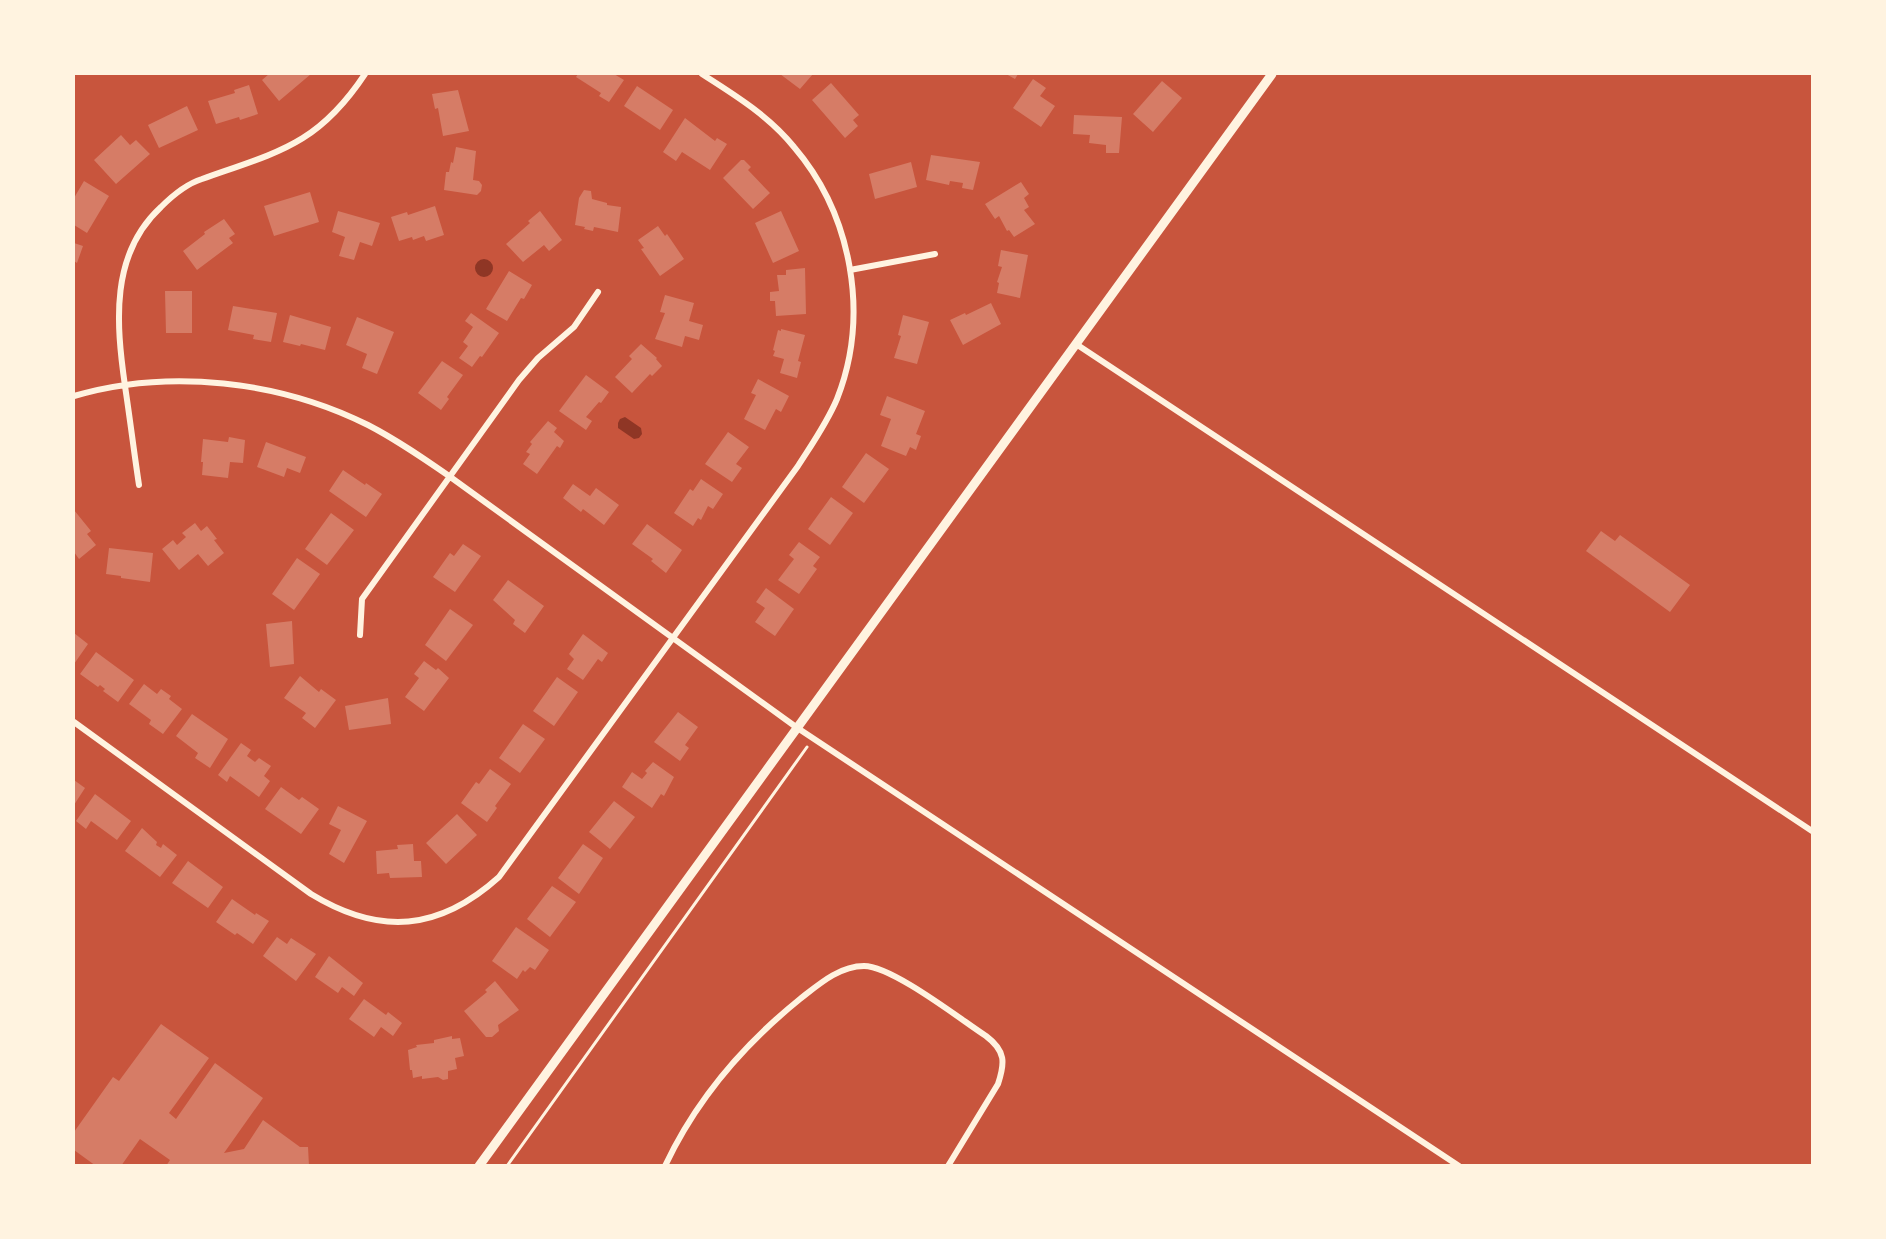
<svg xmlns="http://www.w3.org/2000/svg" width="1886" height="1239" font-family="'IBM Plex Serif',serif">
<rect width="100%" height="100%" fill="#c8553d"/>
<path fill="#8f3625" d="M475 268a9 9 0 1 1 18 0a9 9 0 1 1-18 0Z
M625 417 641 428 642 434 639 438 634 439 618 428V423L620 419Z"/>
<path fill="#d67c66" d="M269 74H311L279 101 262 80Z
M578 74H614L624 80 609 102 599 96 601 93 576 77Z
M780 74H813L800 89Z
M1006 74H1018L1015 79Z
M1033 79 1046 88 1040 96 1055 106 1041 127 1013 108Z
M1162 81 1182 98 1153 132 1133 114Z
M831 83 859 115 853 120 858 126 845 138 812 100Z
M249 85 258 114 240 120 239 117 216 124 208 101 235 93 234 90Z
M637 86 673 110 660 130 624 106Z
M458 90 469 131 443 136 438 108 435 109 432 94Z
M187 106 198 130 159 148 148 125Z
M1074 115 1122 117 1119 153H1106V145L1089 143 1090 135 1073 134Z
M685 118 715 141 717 138 727 144 710 170 682 152 676 161 663 152Z
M121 135 130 145 136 140 150 154 116 184 94 160Z
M456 147 476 151 473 180 479 181 482 185 481 191 477 195 444 190 446 172H449L451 162 453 163Z
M931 155 980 162 973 190 962 188 963 183 950 181 949 185 926 180Z
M741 160H744L751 167 748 170 770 193 753 209 723 178Z
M911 162 917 187 875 199 869 174Z
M84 181 109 196 87 233 74 225V198Z
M1021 182 1029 194 1024 198 1029 207 1024 210 1035 224 1014 237 1009 230 1007 231 999 216 995 219 985 204Z
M584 190 591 191 592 199 607 203V205L621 207 618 232 594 227 593 231 584 229 585 227 575 225 579 198Z
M310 192 319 222 274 236 264 206Z
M435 206 444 235 426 241 424 236 413 240 412 237 399 241 391 217 407 212 408 215Z
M338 211 380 223 372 246 360 242 354 260 339 256 345 237 332 232Z
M540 211 562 240 549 251 544 245 523 262 506 244 530 223 528 221Z
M781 211 799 251 773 263 755 223Z
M224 219 235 234 229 238 233 243 197 270 183 251 205 234 204 232Z
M658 226 665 236 667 234 684 259 660 276 641 249 644 248 638 240Z
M74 243 83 246 77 263 74 261Z
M1001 250 1028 255 1020 298 997 293 999 283 997 282 1002 267 998 266Z
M805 268 806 314 776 316 775 301H770V292L779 291 777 275H786V270Z
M509 271 532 285 524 299 521 298 507 321 486 309Z
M165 291H192V333H166Z
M665 295 694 303 689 321 703 325 699 340 685 336 682 347 655 339 665 313 660 312Z
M991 303 1001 324 963 345 950 320 965 313 966 315Z
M233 306 277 313 271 342 253 339 254 335 228 330Z
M471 313 499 333 482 357 480 356 472 367 459 358 468 346 463 342 473 327 465 321Z
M290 315 331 327 325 350 301 344 300 346 283 342Z
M903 315 929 322 917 364 894 358 901 336 898 335Z
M357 317 394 332 377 374 362 368 367 354 346 345Z
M781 329 805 335 798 361 801 362 797 378 780 373 784 359 773 356 775 351 773 350 778 330 781 331Z
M641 344 657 358 656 359 662 366 652 376 650 374 632 393 615 377 632 359 629 356Z
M442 361 463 375 447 397 449 399 441 410 418 393Z
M586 375 609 392 601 403 599 402 586 417 592 421 586 430 559 411Z
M758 379 789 396 781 412 776 409 765 430 744 419 756 395 751 393Z
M887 396 925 411 916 434 921 436 916 450 910 447 906 456 881 446 891 419 880 415Z
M548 421 557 428 554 432 564 441 560 448 557 446 537 474 523 464 530 454 526 452 532 444 530 442Z
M728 432 749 447 736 464 742 468 732 482 705 464Z
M229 437 245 440 243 463 230 462 228 478 202 475 203 462H201L203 439 228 442Z
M266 442 306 457 300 473 287 468 284 477 257 467Z
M866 453 889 469 864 503 842 487Z
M343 470 365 485 366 483 382 494 366 517 329 491Z
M701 479 723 494 713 509 708 506 701 520 698 518 693 526 674 513 690 489 693 491Z
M573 484 590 496 596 488 619 505 604 525 583 509 581 512 563 498Z
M831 497 853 513 830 545 808 529Z
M74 510 91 531 87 534 96 545 79 559 74 552Z
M331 513 354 530 327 565 305 549Z
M195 523 201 531 207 526 217 539 214 540 224 553 208 566 198 554 179 570 162 549 173 540 177 545 186 537 182 533Z
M647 524 682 550 666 573 651 561 653 559 632 544Z
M1601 531 1615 541 1620 535 1690 585 1670 612 1586 551Z
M799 542 820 557 813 566 817 569 799 594 778 580 794 559 789 555Z
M463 544 481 556 455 592 433 577 450 553 454 556Z
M109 548 153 553 150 582 121 578V576L106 574Z
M297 558 320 574 294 610 272 594Z
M508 580 544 606 525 633 513 624 515 620 493 600Z
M766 588 794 609 775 636 755 622 765 608 756 602Z
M450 609 473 625 446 661 425 645Z
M292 621 294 664 270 667 266 624Z
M74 633 88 644 74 664Z
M583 634 608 653 602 662 598 659 583 680 567 669 574 659 569 654Z
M96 652 134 680 118 702 103 691 105 689 100 685 98 687 80 674Z
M424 661 436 670 438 668 449 678 424 711 405 697 419 678 414 674Z
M300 676 319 692 321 689 336 700 315 728 302 718 306 713 284 698Z
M557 677 578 692 554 726 533 711Z
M144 684 157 694 161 689 171 696 169 699 182 709 163 734 149 724 151 720 129 704Z
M388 698 391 724 349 730 345 706Z
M678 712 698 727 685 745 689 748 680 761 654 742Z
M192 714 228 739 210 768 195 758 198 753 176 736Z
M523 724 545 739 520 773 499 758Z
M241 743 251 750 247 756 255 762 259 758 271 766 264 776 270 781 259 797 230 776 227 782 218 775Z
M653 762 674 777 664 796 661 794 652 808 622 787 632 772 642 779 647 773 645 771Z
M490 769 511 784 495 806 497 808 487 822 461 803 476 782 479 784Z
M74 780 85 788 74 805Z
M281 787 299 800 302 797 319 809 301 834 265 809Z
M95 794 131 821 117 840 91 821 86 829 76 821Z
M614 801 635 817 610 849 589 832Z
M338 806 367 821 344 863 329 854 341 830 329 824Z
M457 814 477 835 446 864 426 843Z
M142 828 157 842 156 845 161 848 163 844 177 855 160 877 125 851Z
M413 844 414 861H421L422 877 390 878 389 873 377 874 376 851 398 849 397 845Z
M583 844 603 858 579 894 558 878Z
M188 861 223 887 208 908 172 883Z
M552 886 576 902 550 937 527 919Z
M232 899 255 915 256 913 269 921 253 944 237 933 235 935 216 922Z
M516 927 549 950 535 970 530 967 525 972 523 970 517 979 492 961Z
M277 937 287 944 291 938 316 954 296 981 263 956Z
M329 956 363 983 354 996 342 987 338 993 315 977Z
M495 981 519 1010 498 1025 499 1031 492 1037H486L464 1011 487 992 485 990Z
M364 999 386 1015 388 1012 402 1023 393 1036 381 1027 374 1037 349 1019Z
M161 1024 209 1058 169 1113 176 1119 215 1063 263 1098 224 1153 244 1149 263 1120 300 1147H308L309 1166H166L170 1160 140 1139 121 1166H96L74 1150V1132L113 1077 119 1081Z
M452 1036V1039L460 1038 464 1056 455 1058 457 1069 448 1071V1079L443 1080 438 1077 422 1079V1076L413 1078 412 1070H410L408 1050 417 1047 416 1045 434 1043V1040Z"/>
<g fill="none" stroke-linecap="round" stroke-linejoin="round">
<path stroke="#fff3e0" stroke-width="3" d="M507 1166 807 747"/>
<path stroke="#fff3e0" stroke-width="6" d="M850 270 935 254
M1076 344 1812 831
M74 396C169 368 280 381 368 425 397 440 423 458 449 476L796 727 1459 1166
M139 485C134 452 130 419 125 386 116 323 110 254 161 207 173 195 186 184 202 179 278 152 318 145 365 74
M360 635 362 599 519 380 538 358 574 327 598 292
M74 722 311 894C380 936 439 931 499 877L798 466C812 444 827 423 837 399 870 315 852 215 794 147 769 116 735 95 702 74
M665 1166C696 1100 743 1045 800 999 818 985 839 966 864 966 892 966 960 1019 986 1036 1006 1051 1005 1063 998 1084L948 1166"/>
<path stroke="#fff3e0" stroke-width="9" d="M479 1166 1272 74"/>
</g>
<rect width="1886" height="1239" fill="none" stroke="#fff3e0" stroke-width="150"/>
</svg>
